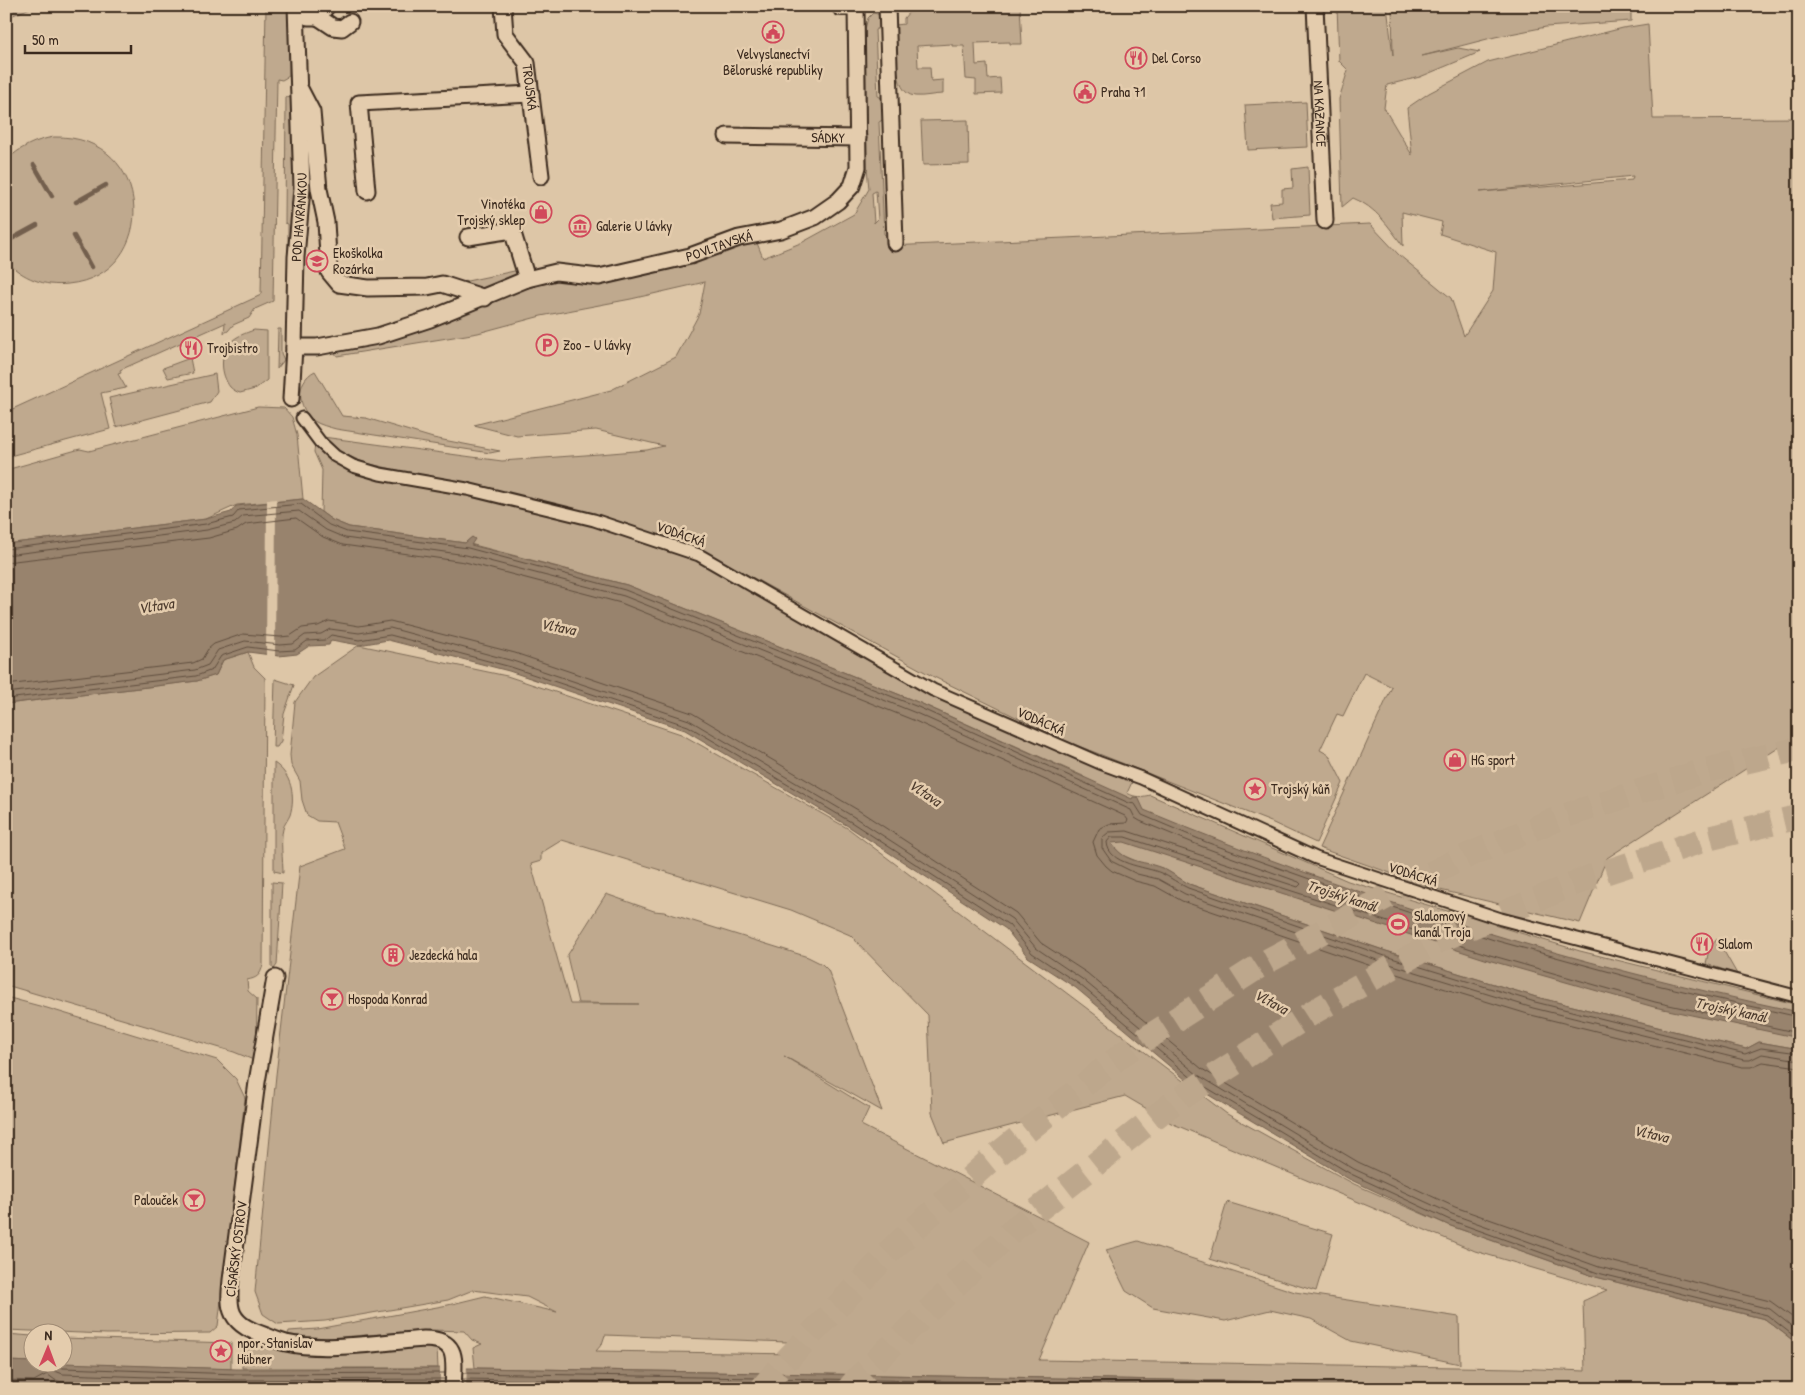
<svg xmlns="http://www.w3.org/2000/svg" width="1805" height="1395" font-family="'Patrick Hand',sans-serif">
<rect width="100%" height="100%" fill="#ddc6a7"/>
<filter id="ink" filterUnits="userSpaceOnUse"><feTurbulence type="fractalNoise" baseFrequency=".02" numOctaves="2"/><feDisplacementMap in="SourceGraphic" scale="10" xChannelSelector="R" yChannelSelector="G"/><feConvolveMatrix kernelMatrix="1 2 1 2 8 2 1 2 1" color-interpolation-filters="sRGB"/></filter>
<g filter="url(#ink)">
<path fill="#bfa98e" stroke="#7d6a56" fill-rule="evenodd" d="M6 6H35L6 18Z
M266 6H290V14L289 76 282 80 277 79 273 301 255 309 249 318 233 325 228 331 224 333 225 323 120 370 121 373 118 374 126 388 101 393 110 429 6 457V412L261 295Z
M1020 6 1022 44H1010V42L975 43 976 65 987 64 988 79 1000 78 1001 93 976 94V80L966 79 964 46H952V44L917 46 918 67H930L931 81 943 80V94C934 94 924 97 915 96 891 94 897 43 896 25L904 24V18L909 12Z
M1337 6H1387L1393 56 1392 6H1631V21L1546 27 1495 37 1422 56 1458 48 1480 52 1420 77 1387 85 1384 108 1412 155 1407 108 1429 93 1488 62 1623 28 1648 24 1653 119 1799 118V738L1797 736 1607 858 1580 923 1436 889 1319 848 1392 687 1364 673 1343 716 1337 714 1320 750 1329 755 1343 783 1316 843 1271 822 1061 739 934 677 706 552 560 505 365 463 340 452 323 437 502 461 599 454 647 450 664 446 596 430 517 436 474 425 611 390 676 357 699 314 705 282 631 299 541 316 478 333 337 356 332 349 533 284 755 238 763 258 803 242 854 214 869 189 867 168 865 29 868 18 873 13 878 14 880 19 881 27 875 30 878 96 884 99V119L879 122 884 234 889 237 890 246 1370 224 1399 255 1451 298 1464 336 1493 291 1496 252 1440 234 1442 222 1402 212 1403 246C1389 227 1376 207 1353 198L1342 207 1339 99 1348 70 1339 61ZM1633 176 1632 180 1480 192ZM876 191 878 219 874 223 872 193Z
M286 97 292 98V125L297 199 290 251 288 252V224L285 223Z
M1306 102 1308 147 1248 150 1245 105Z
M968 120 969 164 923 165 921 121Z
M54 137C155 134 161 275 68 284 44 287 23 278 6 261V161C20 147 35 140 54 137Z
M1308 167 1310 215 1272 218 1270 203 1282 202V189L1293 188 1292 169Z
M519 270 522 279 494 292 453 284Z
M278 329H281V353L284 360 277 369Z
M254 330 267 331V380L255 389 240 393C237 392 233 390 230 387 221 375 219 355 230 343 236 336 246 333 254 330Z
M190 358 193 373 168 378 163 368Z
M315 371 342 416 366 418 433 438 500 451 490 453 336 429C329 427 320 425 314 421 297 408 295 381 315 371Z
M215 374 217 391 210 402 116 427 109 398Z
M258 407 284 408 292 417 297 435 303 499 237 505 206 519 6 544V470L80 449 89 451Z
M315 443 335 460 467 489 699 555 933 690 1133 780 1127 793C1136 798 1141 797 1150 795L1348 881 1580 951 1799 1005V1049L1759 1042 1746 1049 1536 997 1386 951 1189 884 1162 868 1141 863 1120 854 1110 842 1083 776 920 703 627 585 470 544 474 539 472 537 465 543 349 527 332 520 321 512 322 470 314 452Z
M359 645 507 676 681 734 849 829 1227 1114 1354 1184 1448 1225 1596 1277 1765 1319 1799 1345V1389H1688L475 1368 473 1348 482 1344 472 1340 464 1331 432 1330 327 1338 288 1335 289 1331 317 1329 448 1305 485 1296 557 1312 527 1297 473 1290 448 1300 325 1321 278 1324 263 1314 255 1292 276 1075 300 866 345 849 335 822 317 821 307 815 302 800 300 781 291 765 290 755 295 702 313 677ZM562 840 791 910 850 935 928 1015 932 1113 944 1143 1125 1096 1171 1123 1475 1251 1607 1290 1583 1301 1585 1371 1515 1368 1039 1360 1089 1242 861 1125 869 1108 784 1056 882 1111 828 970 822 964 808 957 664 912 654 911 606 894 567 956 578 1003 639 1004H570L531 864 541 861V853ZM605 1335 787 1342 799 1354 596 1351 602 1344Z
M248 652 254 667 265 678 263 965C260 976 257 978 247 980L248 991 257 999 256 1061 234 1052 6 985V704L197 681 216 675 223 660Z
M275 679 294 685 284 714 281 741 277 747H273Z
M274 763C291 774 296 795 290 815 288 820 284 824 283 829 280 840 283 861 283 873L274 871Z
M272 882 282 883 277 965 274 969 272 967Z
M1717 939 1737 974 1706 964 1709 949Z
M6 997 47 1008 217 1060 236 1079 245 1098 218 1326 210 1333 107 1334 6 1330Z
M1227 1202 1333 1234 1316 1291 1210 1259Z
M1138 1241 1295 1292 1459 1317 1460 1364 1351 1341 1311 1319 1270 1310 1225 1321 1153 1308 1126 1291 1106 1250Z
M6 1334 32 1336V1362L6 1361Z
M63 1338 231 1343V1369L48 1363 62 1362Z
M242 1342H256L302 1354H311L425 1346 437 1348 438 1368H242Z"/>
<path fill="#98836d" stroke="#735f4d" d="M303 499 332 520 349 527 465 543 472 537 475 539 471 545 627 585 920 703 1132 799 1133 797H1138L1144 810C1355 898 1575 965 1799 1012V1038L1654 1007 1488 960 1124 842 1111 843C1128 865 1139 859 1162 868 1171 872 1180 879 1189 884L1386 951 1536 997 1746 1049 1759 1042 1799 1049V1345L1765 1319 1596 1277 1448 1225 1349 1179 1192 1085 1076 988 1028 957 1006 929 848 826 685 730 509 671 388 640 359 645 331 640 329 645 309 646 297 654 279 656 248 652 223 660 216 675 197 681 6 704V544L206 519 231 512 236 506Z
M6 1361 237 1369 475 1368 1688 1389H6Z"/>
<path fill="#ddc6a7" d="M276 499 275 658 266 657 267 500Z
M440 1365H467L466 1389H440Z"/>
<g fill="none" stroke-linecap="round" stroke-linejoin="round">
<path stroke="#604e3e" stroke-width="1" d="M6 549 206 524 233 517 239 510 301 504 329 525 347 532 468 548 625 590 918 707 1129 803 1135 804 1142 815 1206 842 1346 892 1494 940 1661 986 1799 1017
M6 555 207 530 235 523 243 516 299 511 326 530 345 538 466 555 624 596 916 713 1131 810 1135 818 1140 821 1203 847 1299 882 1301 884 1298 887 1127 831 1109 832 1102 838V848L1111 861 1137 874 1158 879 1185 894 1383 962 1533 1008 1744 1060H1750L1762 1054 1799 1060
M6 562 209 538 237 530 246 524 296 518 323 537 343 545 465 562 621 603 913 720 1125 816 1128 820 1126 823 1109 824 1099 829 1093 842 1097 855 1106 866 1112 871 1135 881 1155 886 1182 901 1380 969 1531 1015 1742 1067H1751L1763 1062 1799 1067
M6 685 193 663 202 659 208 649 214 644 243 634 280 637 290 636 302 628 318 626 329 621 359 626 390 621 515 653 692 713 858 810 1016 913 1041 943 1087 973 1202 1069 1358 1162 1455 1207 1602 1259 1770 1301 1799 1322
M6 693 195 670 208 665 218 650 245 641 280 645 293 644 305 635 321 634 330 629 359 633 390 628 513 661 689 720 854 817 1012 919 1036 948 1082 979 1198 1075 1354 1169 1452 1214 1599 1267 1770 1309 1799 1332
M6 699 196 676 212 670 221 656 248 647 279 651 295 650 307 641 325 640 331 635 359 640 390 635 511 667 688 726 851 822 1009 925 1032 953 1079 984 1194 1080 1351 1174 1450 1220 1598 1273 1767 1315 1799 1340
M1799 1033 1655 1002 1490 955 1125 837H1111L1107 842C1108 865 1145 866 1161 873 1170 877 1179 884 1188 888L1385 956 1535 1002 1745 1054 1761 1048 1799 1053
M51 1362 55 1371 63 1374 236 1380 445 1379
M58 1362 59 1366 63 1368 237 1374 445 1373
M463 1373 1401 1389
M462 1379 1043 1389
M6 1380 34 1381 47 1374 55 1380 62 1382 236 1387H444
M462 1386 613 1389"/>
<path stroke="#735f4d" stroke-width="4.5" d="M34 165 52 196
M76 202 106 185
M74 236 91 267
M6 242 37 225"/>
<path stroke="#bda78c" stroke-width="25" stroke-dasharray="25 12" stroke-linecap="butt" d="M762 1389 780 1367 892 1249 987 1163 1124 1053 1264 963 1410 884 1471 854 1564 816 1703 771 1799 749
M849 1389 857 1379 1015 1228 1173 1103 1315 1011 1442 939 1588 878 1710 838 1799 817"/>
<g stroke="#3b2a1e" stroke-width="15">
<path id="pedestrian" d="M302 418 320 442 335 456 353 466 380 474 467 489 594 520 699 555 933 690 1100 763 1141 778 1316 858 1501 919 1799 997"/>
</g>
<g stroke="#3b2a1e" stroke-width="19">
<g id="minor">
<path id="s1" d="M503 6 505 34 527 63 541 176"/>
<path d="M887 6 895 243"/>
<path id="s2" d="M1315 6 1325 221"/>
<path d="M308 17H318L327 6"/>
<path d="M318 17 333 27 342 28 350 22"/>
<path d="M300 89 312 112 319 189 326 222 329 272 339 284 368 288 427 287 442 284 485 298"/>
<path id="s3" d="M727 136 858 138"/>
<path d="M367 191 359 103 531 94"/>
<path d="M468 237 512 230 527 279"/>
<path id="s4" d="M294 347H317L378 336 430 319 527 279 556 272 599 277 690 256 739 238 781 230 815 217 838 201 852 186 858 167 856 6"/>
<path id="s5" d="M291 399 294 347 296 257 302 188 296 6"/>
<path d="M275 978 257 1082 231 1280C230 1291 228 1304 233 1314 239 1326 252 1331 264 1335 271 1338 278 1341 286 1343 326 1352 382 1342 424 1339 460 1339 454 1361 453 1389"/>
</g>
</g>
<g stroke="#3b2a1e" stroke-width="22">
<path id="tertiary" d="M841 6H853"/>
</g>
<use href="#pedestrian" stroke="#e4ccad" stroke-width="11"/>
<use href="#minor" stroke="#e4ccad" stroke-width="15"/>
<use href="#tertiary" stroke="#e4ccad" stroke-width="19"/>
</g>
</g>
<defs>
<g id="civic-ring" transform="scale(1.125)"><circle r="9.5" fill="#e4ccad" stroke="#d1495b" stroke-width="1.5"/><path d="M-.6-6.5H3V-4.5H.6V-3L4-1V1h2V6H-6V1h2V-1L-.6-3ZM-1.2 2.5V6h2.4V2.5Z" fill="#d1495b"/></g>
<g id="restaurant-ring" transform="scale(1.125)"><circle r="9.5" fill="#e4ccad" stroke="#d1495b" stroke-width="1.5"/><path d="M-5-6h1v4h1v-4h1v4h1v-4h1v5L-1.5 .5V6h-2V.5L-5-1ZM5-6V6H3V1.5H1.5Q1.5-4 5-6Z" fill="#d1495b"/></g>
<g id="shop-ring" transform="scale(1.125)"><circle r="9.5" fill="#e4ccad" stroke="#d1495b" stroke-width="1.5"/><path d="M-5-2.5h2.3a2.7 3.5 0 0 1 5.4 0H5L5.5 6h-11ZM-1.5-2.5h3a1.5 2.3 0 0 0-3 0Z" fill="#d1495b"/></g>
<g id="museum-ring" transform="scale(1.125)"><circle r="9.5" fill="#e4ccad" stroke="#d1495b" stroke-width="1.5"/><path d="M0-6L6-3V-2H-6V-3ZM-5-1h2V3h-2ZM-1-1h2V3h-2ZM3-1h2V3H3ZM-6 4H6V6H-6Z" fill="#d1495b"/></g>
<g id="school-ring" transform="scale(1.125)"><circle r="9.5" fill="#e4ccad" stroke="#d1495b" stroke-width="1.5"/><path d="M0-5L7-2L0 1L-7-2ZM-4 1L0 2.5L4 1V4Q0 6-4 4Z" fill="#d1495b"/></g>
<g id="parking-ring" transform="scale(1.125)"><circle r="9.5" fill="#e4ccad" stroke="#d1495b" stroke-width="1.5"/><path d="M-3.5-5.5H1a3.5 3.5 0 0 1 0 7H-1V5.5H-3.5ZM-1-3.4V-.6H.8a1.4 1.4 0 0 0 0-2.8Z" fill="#d1495b"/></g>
<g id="sight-ring" transform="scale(1.125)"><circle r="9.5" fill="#e4ccad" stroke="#d1495b" stroke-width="1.5"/><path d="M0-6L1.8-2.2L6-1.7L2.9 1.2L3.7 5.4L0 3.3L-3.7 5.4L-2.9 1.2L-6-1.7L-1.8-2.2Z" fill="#d1495b"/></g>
<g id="stadium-ring" transform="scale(1.125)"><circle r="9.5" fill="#e4ccad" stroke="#d1495b" stroke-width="1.5"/><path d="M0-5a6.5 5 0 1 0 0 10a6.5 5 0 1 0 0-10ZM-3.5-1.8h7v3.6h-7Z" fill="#d1495b"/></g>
<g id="building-ring" transform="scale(1.125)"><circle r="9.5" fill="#e4ccad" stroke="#d1495b" stroke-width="1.5"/><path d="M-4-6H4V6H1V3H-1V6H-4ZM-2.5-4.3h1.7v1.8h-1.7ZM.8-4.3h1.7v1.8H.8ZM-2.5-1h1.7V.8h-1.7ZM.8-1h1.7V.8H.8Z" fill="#d1495b"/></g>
<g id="bar-ring" transform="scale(1.125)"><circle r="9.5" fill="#e4ccad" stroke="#d1495b" stroke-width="1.5"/><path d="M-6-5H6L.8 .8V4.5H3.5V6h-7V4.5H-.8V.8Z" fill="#d1495b"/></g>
</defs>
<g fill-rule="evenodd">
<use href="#civic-ring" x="773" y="32"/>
<use href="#restaurant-ring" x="1136" y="58"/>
<use href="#civic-ring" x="1085" y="92"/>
<use href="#shop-ring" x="541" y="212"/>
<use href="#museum-ring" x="580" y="226"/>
<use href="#school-ring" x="317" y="261"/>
<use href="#parking-ring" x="547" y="345"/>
<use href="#restaurant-ring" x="191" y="348"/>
<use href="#shop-ring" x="1455" y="760"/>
<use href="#sight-ring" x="1255" y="789"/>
<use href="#stadium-ring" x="1398" y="924"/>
<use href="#restaurant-ring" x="1702" y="944"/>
<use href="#building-ring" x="393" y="955"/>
<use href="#bar-ring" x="332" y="999"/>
<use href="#bar-ring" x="194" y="1200"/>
<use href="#sight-ring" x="221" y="1351"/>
</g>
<g text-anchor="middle" stroke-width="5" stroke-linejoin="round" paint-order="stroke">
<g font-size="14" fill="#3b2a1e" stroke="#e4ccad" text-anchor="start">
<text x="773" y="59" text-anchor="middle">Velvyslanectví<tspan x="773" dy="16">Běloruské republiky</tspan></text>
<text x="1152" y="63">Del Corso</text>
<text x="1101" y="97">Praha 71</text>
<text x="525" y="209" text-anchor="end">Vinotéka<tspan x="525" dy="16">Trojský sklep</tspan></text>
<text x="596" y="231">Galerie U lávky</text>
<text x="333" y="258">Ekoškolka<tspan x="333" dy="16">Rozárka</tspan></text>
<text x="563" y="350">Zoo – U lávky</text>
<text x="207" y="353">Trojbistro</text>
<text x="1471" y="765">HG sport</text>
<text x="1271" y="794">Trojský kůň</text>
<text x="1414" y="921">Slalomový<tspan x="1414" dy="16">kanál Troja</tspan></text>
<text x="1718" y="949">Slalom</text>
<text x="409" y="960">Jezdecká hala</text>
<text x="348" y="1004">Hospoda Konrad</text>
<text x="178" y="1205" text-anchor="end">Palouček</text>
<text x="237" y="1348">npor. Stanislav<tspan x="237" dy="16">Hübner</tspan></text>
</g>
<g font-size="14" fill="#3b2a1e" stroke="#e4ccad">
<text dy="5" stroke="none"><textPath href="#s1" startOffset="89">TROJSKÁ</textPath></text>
<text dy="5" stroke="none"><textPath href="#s2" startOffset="108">NA KAZANCE</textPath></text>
<text dy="5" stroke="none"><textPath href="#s3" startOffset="101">SÁDKY</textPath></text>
<text dy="5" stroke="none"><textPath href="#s5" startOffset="182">POD HAVRÁNKOU</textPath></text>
<text dy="5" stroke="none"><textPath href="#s4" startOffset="442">POVLTAVSKÁ</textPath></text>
<text transform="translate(681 534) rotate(20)" y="5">VODÁCKÁ</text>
<text transform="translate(1041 721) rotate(24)" y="5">VODÁCKÁ</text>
<text transform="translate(1413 874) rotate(18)" y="5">VODÁCKÁ</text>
<text transform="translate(236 1249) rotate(-83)" y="5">CÍSAŘSKÝ OSTROV</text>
</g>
<g font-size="15" font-style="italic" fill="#4e3c2e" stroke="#e4ccad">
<text transform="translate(156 606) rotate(-9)" y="5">Vltava</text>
<text transform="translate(558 627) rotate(11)" y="5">Vltava</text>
<text transform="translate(925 793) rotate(34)" y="5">Vltava</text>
<text transform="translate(1342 896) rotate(18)" y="5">Trojský kanál</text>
<text transform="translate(1271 1002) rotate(28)" y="5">Vltava</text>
<text transform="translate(1731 1010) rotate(12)" y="5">Trojský kanál</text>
<text transform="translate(1651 1134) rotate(13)" y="5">Vltava</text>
</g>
</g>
<rect width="1805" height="1395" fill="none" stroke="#e4ccad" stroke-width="25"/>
<rect x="12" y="12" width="1780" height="1370" fill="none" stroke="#3b2a1e" stroke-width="2" filter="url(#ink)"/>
<g transform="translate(48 1348) rotate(1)"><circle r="24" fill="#e4ccad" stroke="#a08b74"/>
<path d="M0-4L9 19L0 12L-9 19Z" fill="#d1495b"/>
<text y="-8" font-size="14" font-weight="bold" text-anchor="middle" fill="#3b2a1e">N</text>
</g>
<path d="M25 45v8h106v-8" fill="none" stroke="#3b2a1e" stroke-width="2.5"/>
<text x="32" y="45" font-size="15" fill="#3b2a1e" stroke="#e4ccad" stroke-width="4" paint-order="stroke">50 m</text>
</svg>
